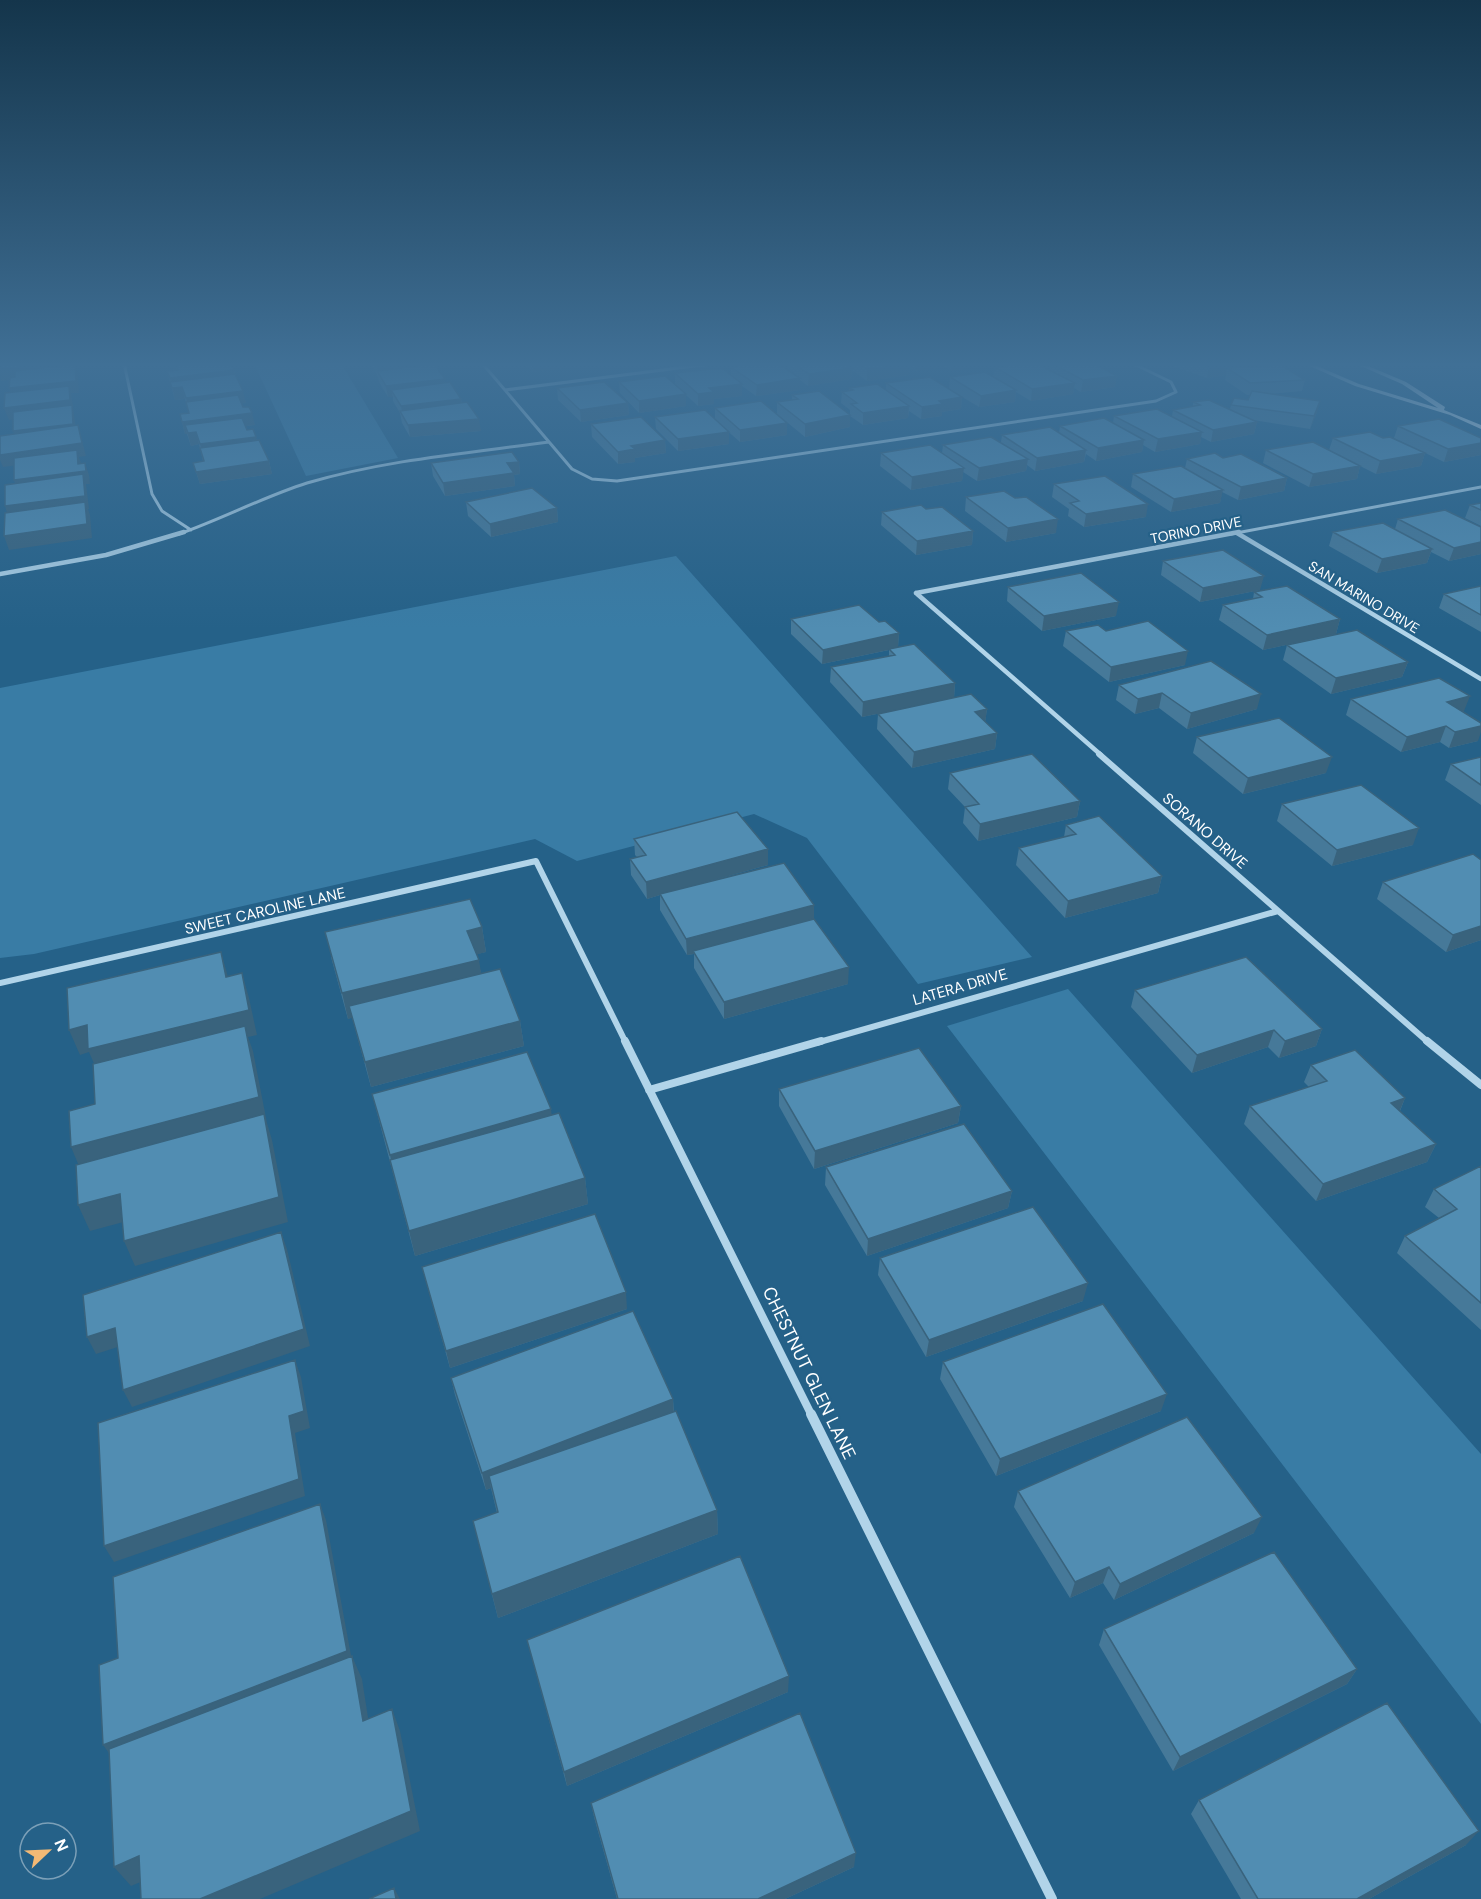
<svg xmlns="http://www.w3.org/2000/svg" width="1481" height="1899" font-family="'DM Sans',sans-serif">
<rect width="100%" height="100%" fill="#256188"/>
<path fill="#397ca5" d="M254 363H341L398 458 306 476Z
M676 556 1032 957 918 984 807 838 754 814 577 861 535 839 34 954 0 958V688Z
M1068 989 1481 1454V1724L947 1026Z"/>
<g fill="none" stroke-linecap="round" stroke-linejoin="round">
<path stroke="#b1d4e9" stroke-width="3" d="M124 363 152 494 162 511 191 530
M482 363 572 469 592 479 617 481 1156 401 1176 392 1171 382 1132 363
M505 390 718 363
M179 534C222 519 263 497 307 483 385 460 468 453 549 442
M1231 534 1481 487"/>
<path stroke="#b1d4e9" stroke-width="4.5" d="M1237 533 1481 679
M0 574 106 555 184 532
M916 593 1101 755
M916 593 1239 532"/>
<path stroke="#b1d4e9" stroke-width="6" d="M1099 754 1429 1043
M0 983 536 861 626 1043
M816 1043 1278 911"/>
<path stroke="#b1d4e9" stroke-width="8" d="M625 1041 812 1416
M1427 1041 1481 1085
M649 1090 821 1041"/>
<path stroke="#b1d4e9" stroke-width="10" d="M811 1414 1052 1899"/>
<path fill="#dbecf8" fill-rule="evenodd" d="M1303 363H1310L1359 384 1438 408 1402 384 1354 363H1361L1406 382 1445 407 1444 410 1481 425V429L1450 415 1355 386Z"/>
</g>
<path fill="#467999" d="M171 363H230L234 370 246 403H241L243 407 255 425 245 426 247 430 257 440 269 461 272 474 200 484 193 463 203 461 200 448 199 444 191 446 187 434H185L180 414 189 413 185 399 175 400 173 393 167 371 174 370Z
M370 363H433L445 383 461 399 462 403 481 431 410 437 402 423 400 413 393 401V397H388L379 382 378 377Z
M525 363H578L579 366 533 372Z
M787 363H965L964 369 951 371 945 367 915 371 910 368 909 375 867 381 852 370 851 379 808 386 800 380V390L756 396 742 386V396L714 399V404L698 406 686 395V406L639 413 620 393 619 382 675 385V373L731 376V367L787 369Z
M1050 363H1093L1115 387 1081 392 1074 388 1073 394 1031 401 1016 392 1015 402 979 407 949 389 950 377H993L995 367 1049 370Z
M1170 363H1261V366L1305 380 1302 391 1269 394 1317 412 1310 429 1253 420 1257 422 1254 434 1211 442 1201 437 1200 444 1155 452 1143 445 1142 452 1096 461 1086 454 1084 462 1035 471 1027 465 1026 471 977 481 963 472 962 481 911 490 880 466 881 453H942L943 445 1001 442 1002 435 1059 433 1060 426 1113 423 1114 416H1172L1173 410 1193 407V402L1230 409 1231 405 1248 400 1250 395H1247L1225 380 1226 375 1207 378 1170 365Z
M886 383 962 397 961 409 942 412V416L921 419 909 411 908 418 863 425 850 416V410L841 403 842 392 849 391V388L886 390Z
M557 388 628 403 629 415 581 422 558 400Z
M792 395 850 427 805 437 777 414V402L792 400Z
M715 408 787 435 740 442 715 420Z
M655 417 729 444 678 451 656 429Z
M591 424 665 440 666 453 635 458V462L618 464 592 437Z
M1398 426 1481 438V455L1444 462 1394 438Z
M1333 438H1383L1425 453 1421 466 1376 474 1360 466 1357 479 1309 487 1263 463 1266 450H1329Z
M1223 458 1287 478 1284 491 1238 500 1222 492 1220 503 1171 512 1131 487 1133 474 1185 468 1187 459Z
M519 462 520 474 514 475 515 486 445 496 433 476 431 463Z
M1054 484 1146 517 1084 527 1068 516 1069 509 1052 497Z
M966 497 1056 533 1006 542 965 511Z
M466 502 557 508 558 522 491 537 468 516Z
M1481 503V526L1465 518 1470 505Z
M926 509 973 531 972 545 916 555 881 525 882 512Z
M1398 519 1481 527V554L1449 561 1431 552 1427 563 1377 573 1329 546 1333 532 1395 529Z
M1163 561 1260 590 1200 602 1161 575Z
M1481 586V632L1439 608 1444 594Z
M1008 587 1116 616 1042 631 1007 601Z
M1254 592 1340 619 1336 634 1263 650 1219 620 1223 605 1253 599Z
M791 619 879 622 899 633 898 647 955 683 954 698 987 709 985 722 997 733 995 749 912 768 877 729 878 714 916 706 862 717 830 682 831 667 889 656V650L822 664 791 634Z
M1066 631H1106L1185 665 1109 682 1063 646Z
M1287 645 1408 662 1402 677 1331 694 1283 660Z
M1119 685 1257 709 1187 729 1159 708 1135 714 1116 700Z
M1351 699 1464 711 1463 712 1478 741 1449 748 1440 742 1401 752 1346 715Z
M1197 737 1326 773 1243 794 1193 753Z
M1481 757V805L1445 780 1451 764Z
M950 773 1080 801 1077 817 978 841 963 823 965 807 948 789Z
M1282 804 1413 845 1332 866 1277 821Z
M1066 825 1162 876 1158 893 1065 918 1016 865 1019 848 1064 837Z
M634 839 768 849V865L714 880 814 919 848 984 724 1019 694 968V954L687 955 660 910V895L647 899 631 875 630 859 637 857 635 855Z
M1481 860V940L1446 952 1377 899 1383 882Z
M482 927 486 952 477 954 481 974 520 1021 524 1046 371 1087 352 1017 348 1019 331 957Z
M1135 990 1322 1029 1316 1046 1279 1058 1268 1047 1192 1073 1131 1007Z
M1311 1065 1405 1098 1400 1111 1436 1144 1427 1162 1316 1201 1244 1124 1250 1106 1309 1087 1304 1082Z
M779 1089 961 1106 958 1123 814 1169 779 1106Z
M372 1094 552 1115 585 1178 588 1204 415 1256Z
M1481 1166V1330L1397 1253 1405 1236 1439 1218 1425 1207 1434 1189Z
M826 1167 1012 1191 1008 1208 867 1256 825 1185Z
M880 1258 1083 1301 926 1357 878 1275Z
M422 1267 627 1309 450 1368Z
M943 1362 1161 1411 996 1476 940 1379Z
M451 1378 673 1399 674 1412 717 1510 718 1534 498 1618 473 1521 497 1513 491 1488 486 1490 455 1395Z
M1018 1491 1254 1533 1114 1600 1103 1583 1070 1598 1014 1507Z
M1104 1629 1357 1669 1347 1684 1173 1771 1099 1645Z
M527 1640 788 1692 567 1786Z
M1199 1800 1466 1845 1369 1899H1241L1191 1814Z
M591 1803 854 1867 785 1899H617L594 1817Z"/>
<path fill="#39637d" d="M57 363H75L78 376 79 393H71L77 436 17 443 13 431 72 413 9 420 4 408 13 400 9 388 67 373 1 381 0 369Z
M172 363H174L176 370H174Z
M416 363H433L434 372H378L377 367Z
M532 363H578L579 366 533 372Z
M916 363H946L945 367 915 371Z
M952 363H965L964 369 951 371Z
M970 363H990L970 365Z
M1232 363H1261L1260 369 1227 368 1226 375 1207 378 1209 366Z
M910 364 909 375 867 381V369Z
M852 368 851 379 808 386 809 374Z
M234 370 236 381 182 388 185 399 175 400 170 378Z
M1117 376 1115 387 1081 392 1083 380Z
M800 378V390L756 396 757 385Z
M445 379 446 390H391L393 397H388L386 386Z
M1075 383 1073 394 1031 401 1032 389Z
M742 384V396L714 399V404L698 406V394L709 388Z
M1016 390 1015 402 979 407 981 396Z
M243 391 246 403 189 410 186 398Z
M686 394V406L639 413V401Z
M962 397 961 409 942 412V416L921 419 922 407 939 401Z
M461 399 463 411 403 416 401 406Z
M1320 401 1317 412 1310 429 1314 416Z
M628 403 629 415 581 422 580 410Z
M909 406 908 418 863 425V413Z
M252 413 255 425 196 432 199 444 191 446 185 425 187 434H185L182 422Z
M850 415V427L805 437V424Z
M479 419 481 431 410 437 408 425Z
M1257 422 1254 434 1211 442 1213 430Z
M787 423V435L740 442V430Z
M78 425 86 456 79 457 81 463H85L89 475 90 484H86L89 509H88L90 515 92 538 9 550 4 536 9 520 5 506 18 493 14 480 78 464V457L3 467 0 460V455Z
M729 432V444L678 451V439Z
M1202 432 1200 444 1155 452 1158 439Z
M256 437 259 449 203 457 200 444Z
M665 440 666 453 635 458V462L618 464V452L631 446Z
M1144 440 1142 452 1096 461 1098 448Z
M1481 443V455L1444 462 1448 449Z
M1086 450 1084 462 1035 471 1037 458Z
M1425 453 1421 466 1376 474 1380 461Z
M1028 459 1026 471 977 481 979 468Z
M269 461 272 474 200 484 196 472Z
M519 462 520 474 514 475 515 486 445 496 443 483 507 463Z
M1360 466 1357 479 1309 487 1313 474Z
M964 468 962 481 911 490 912 477Z
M1287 478 1284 491 1238 500 1241 487Z
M1223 490 1220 503 1171 512 1174 499Z
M1148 504 1146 517 1084 527 1086 514Z
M557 508 558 522 491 537 490 524Z
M1058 519 1056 533 1006 542 1008 528Z
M973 531 972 545 916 555 917 541Z
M1481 542V554L1449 561 1454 548Z
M1432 549 1427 563 1377 573 1382 559Z
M1264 576 1260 590 1200 602 1203 588Z
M1119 602 1116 616 1042 631 1044 616Z
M1340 619 1336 634 1263 650 1267 635Z
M899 633 898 648 822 664 823 650Z
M1188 651 1185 665 1109 682 1111 667Z
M1408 662 1402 677 1331 694 1336 678Z
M955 683 954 698 862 717 863 702Z
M1162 693 1159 708 1135 714 1138 699Z
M1261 694 1257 709 1187 729 1191 713Z
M1470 696 1464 711 1441 717 1447 702Z
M987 709 985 724 975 712Z
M1446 726 1440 742 1401 752 1407 737Z
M1481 726V732L1478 741 1449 748 1455 732Z
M997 733 995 749 912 768 914 752Z
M1332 757 1326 773 1243 794 1248 778Z
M1080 801 1077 817 978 841 980 824Z
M1419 828 1413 845 1332 866 1337 850Z
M768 849V865L661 895 660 894V895L647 899 646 882Z
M1162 876 1158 893 1065 918 1068 901Z
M814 905V922L693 951 694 954 687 955 686 939Z
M1481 926V940L1446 952 1453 935Z
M482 927 486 952 471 956 467 931Z
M221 952 228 977H226Z
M479 960 483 985 348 1019 342 993Z
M849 967 848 984 724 1019V1002Z
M242 973 249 998 257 1035 248 1037 253 1051 267 1123 272 1140 288 1222 135 1266 124 1241 279 1197 82 1173 71 1147 259 1097 99 1075 89 1052 80 1055 69 1030Z
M520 1021 524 1046 371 1087 365 1062Z
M1322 1029 1316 1046 1279 1058 1285 1041Z
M1274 1030 1268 1047 1192 1073 1197 1055Z
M1405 1098 1398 1115 1391 1103Z
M961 1106 958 1123 814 1169 815 1151Z
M551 1109 553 1126 394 1173 390 1155Z
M1436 1144 1427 1162 1316 1201 1323 1184Z
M585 1178 588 1204 415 1256 409 1231Z
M1012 1191 1008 1208 867 1256 868 1239Z
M120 1194 131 1220 90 1231 78 1205Z
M281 1232 287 1249 310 1346 132 1407 123 1390Z
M1088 1283 1083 1301 926 1357 929 1340Z
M626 1292 627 1309 450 1368 446 1351Z
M115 1328 124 1345 96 1354 87 1337Z
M295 1360 301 1377 310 1428 295 1433 305 1496 114 1562 104 1546Z
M1167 1394 1161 1411 996 1476 1000 1459Z
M673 1399 674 1416 489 1476 491 1488 486 1490 482 1473Z
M320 1504 326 1520 353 1666 114 1760 103 1745Z
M717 1510 718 1534 498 1618 492 1594Z
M1262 1517 1254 1533 1114 1600 1120 1584Z
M1109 1567 1103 1583 1070 1598 1075 1582Z
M352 1656 362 1679 372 1743 363 1721Z
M1357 1669 1347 1684 1173 1771 1180 1757Z
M789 1676 788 1692 567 1786 564 1772Z
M392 1709 400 1731 420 1831 260 1899H200Z
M1479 1831 1466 1845 1369 1899H1357Z
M856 1853 854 1867 785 1899H758Z
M139 1856 155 1876 131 1886 114 1867Z
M394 1888 400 1899H396Z"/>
<path fill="#518db2" stroke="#39637d" stroke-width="1.5" d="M0 363H57L0 369Z
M175 363H230L234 370 170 378 167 371 178 370Z
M374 363H416L377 367Z
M759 363H777L800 378 757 385 731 367Z
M792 363H844L852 368 809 374Z
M858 363H909L910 364 867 369Z
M1028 363H1035L1075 383 1032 389 995 367Z
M1051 363H1093L1117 376 1083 380Z
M1199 363H1232L1209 366Z
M75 364 76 381 9 388 10 378 15 377V371Z
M434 364 445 379 386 386 377 371Z
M1281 365 1305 380 1250 383 1227 368Z
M722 368 742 384 709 388 714 392 698 394 675 373Z
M985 372 1016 390 981 396 950 377Z
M235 374 243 391 186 398 182 387 172 388 170 382Z
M665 376 686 394 639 401 619 382Z
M930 377 962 397 939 401 943 404 922 407 886 383Z
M450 382 461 399 401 406 391 390Z
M604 382 628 403 580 410 557 388Z
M877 384 909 406 863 413 851 404 857 403 842 392 853 390 849 388Z
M69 386 70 400 4 408 5 393Z
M819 391 850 415 805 424 777 402 798 399 792 395Z
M1252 391 1320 401 1314 416 1231 405 1234 398 1248 400Z
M238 395 243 407H249L252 413 182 422 180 414 189 413 186 402Z
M1209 400 1257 422 1213 430 1173 410 1200 405 1193 402Z
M761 401 787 423 740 430 715 408Z
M467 402 479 419 408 425 400 411Z
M72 405 73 424 13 431V412Z
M1157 409 1202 432 1158 439 1114 416Z
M705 410 729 432 678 439 655 417Z
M641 417 665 440 631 446 635 449 618 452 591 424Z
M242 418 247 430 253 429 256 437 200 444 196 432 188 433 185 425Z
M1104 418 1144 440 1098 448 1060 426Z
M1439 419 1481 438V443L1448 449 1398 426Z
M78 425 82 443 0 455V436Z
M1050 427 1086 450 1037 458 1002 435Z
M1370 432 1383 438 1390 437 1425 453 1380 461 1333 438Z
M991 437 1028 459 979 468 943 445Z
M259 440 269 461 196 472 193 463 204 461 200 448Z
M1313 442 1360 466 1313 474 1266 450Z
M930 445 964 468 912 477 881 453Z
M77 450 78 464 85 463 86 471 14 480V458Z
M512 452 519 462 507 463 514 473 443 483 431 463Z
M1215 453 1223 458 1241 454 1287 478 1241 487 1187 459Z
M1181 466 1223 490 1174 499 1133 474Z
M83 474 85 496 5 506V485Z
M1105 476 1148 504 1086 514 1070 503 1079 501 1054 484Z
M532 488 557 508 490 524 466 502Z
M1004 491 1015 498 1026 497 1058 519 1008 528 966 497Z
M85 502 87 524 4 536 5 513Z
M1481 503V510L1470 505Z
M921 505 926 509 942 507 973 531 917 541 882 512Z
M1445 510 1481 527V542L1454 548 1398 519Z
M1383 523 1432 549 1382 559 1333 532Z
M1223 550 1264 576 1203 588 1163 561Z
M1081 573 1119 602 1044 616 1008 587Z
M1287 586 1340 619 1267 635 1223 605 1262 597 1254 592Z
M1481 586V615L1444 594Z
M859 605 879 622 885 621 899 633 823 650 791 619Z
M1148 621 1188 651 1111 667 1066 631 1098 625 1106 631Z
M1357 630 1408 662 1336 678 1287 645Z
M914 644 955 683 863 702 831 667 895 655 889 649Z
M1211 661 1261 694 1191 713 1162 693 1138 699 1119 685Z
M1439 678 1470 696 1447 702 1481 723V726L1455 732 1446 726 1407 737 1351 699Z
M971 694 987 709 975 712 997 733 914 752 878 714Z
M1279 718 1332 757 1248 778 1197 737Z
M1032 754 1080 801 980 824 965 807 979 804 950 773Z
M1481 757V785L1451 764Z
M1361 785 1419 828 1337 850 1282 804Z
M737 812 768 849 646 882 630 859 646 855 634 839Z
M1099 816 1162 876 1068 901 1019 848 1076 834 1066 825Z
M1473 854 1481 860V926L1453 935 1383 882Z
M784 863 814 905 686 939 660 894Z
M470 899 482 927 467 931 479 960 342 993 325 932Z
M814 919 849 967 724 1002 693 951Z
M221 952 226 977 242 973 249 1010 88 1049 87 1025 69 1030 67 988Z
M1246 957 1322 1029 1285 1041 1274 1030 1197 1055 1135 990Z
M500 969 520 1021 365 1062 349 1006Z
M245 1026 259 1097 71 1147 69 1111 95 1104 93 1064Z
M919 1048 961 1106 815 1151 779 1089Z
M1355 1050 1405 1098 1391 1103 1436 1144 1323 1184 1250 1106 1327 1081 1311 1065Z
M527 1052 551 1109 390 1155 372 1094Z
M559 1113 585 1178 409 1231 390 1160Z
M264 1114 279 1197 124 1241 120 1194 78 1205 76 1165Z
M964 1124 1012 1191 868 1239 826 1167Z
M1481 1166V1303L1405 1236 1457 1209 1434 1189Z
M1033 1207 1088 1283 929 1340 880 1258Z
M595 1214 626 1292 446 1351 422 1267Z
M281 1232 304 1329 123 1390 115 1328 87 1337 83 1295Z
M1103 1304 1167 1394 1000 1459 943 1362Z
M633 1311 673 1399 482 1473 451 1378Z
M295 1360 304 1411 289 1416 299 1479 104 1546 98 1423Z
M676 1411 717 1510 492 1594 473 1521 498 1512 489 1476Z
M1187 1417 1262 1517 1120 1584 1109 1567 1075 1582 1018 1491Z
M320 1504 347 1651 103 1745 99 1665 118 1658 113 1577Z
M1274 1552 1357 1669 1180 1757 1104 1629Z
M740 1556 789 1676 564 1772 527 1640Z
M352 1656 363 1721 392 1709 411 1811 200 1899H141L139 1856 114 1867 109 1749Z
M1387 1703 1479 1831 1357 1899H1258L1199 1800Z
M800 1713 856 1853 758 1899H618L591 1803Z
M394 1888 396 1899H369Z"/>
<linearGradient id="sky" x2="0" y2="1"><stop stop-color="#14354b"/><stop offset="0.58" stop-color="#407096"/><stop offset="1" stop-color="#407096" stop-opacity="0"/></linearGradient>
<rect width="1481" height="629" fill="url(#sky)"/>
<g text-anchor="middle" stroke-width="4.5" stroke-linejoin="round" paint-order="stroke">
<g font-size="14" fill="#fff" stroke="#256188">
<text transform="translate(1196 530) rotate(-11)" y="5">TORINO DRIVE</text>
<text transform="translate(1364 597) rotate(31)" y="5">SAN MARINO DRIVE</text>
</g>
<g font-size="15" fill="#fff" stroke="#256188">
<text transform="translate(1205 831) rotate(41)" y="5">SORANO DRIVE</text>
<text transform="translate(265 911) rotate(-13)" y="5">SWEET CAROLINE LANE</text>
<text transform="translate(960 987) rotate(-16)" y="5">LATERA DRIVE</text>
</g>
<g font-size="18" fill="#fff" stroke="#256188">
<text transform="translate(809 1373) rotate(64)" y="6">CHESTNUT GLEN LANE</text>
</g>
</g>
<g transform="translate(48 1851) rotate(67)"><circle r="28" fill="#256188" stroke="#7ca0b8" stroke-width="1.5"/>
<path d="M0-4.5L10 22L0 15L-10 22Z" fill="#f3b975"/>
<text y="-9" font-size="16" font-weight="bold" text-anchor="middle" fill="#ffffff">N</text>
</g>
</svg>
